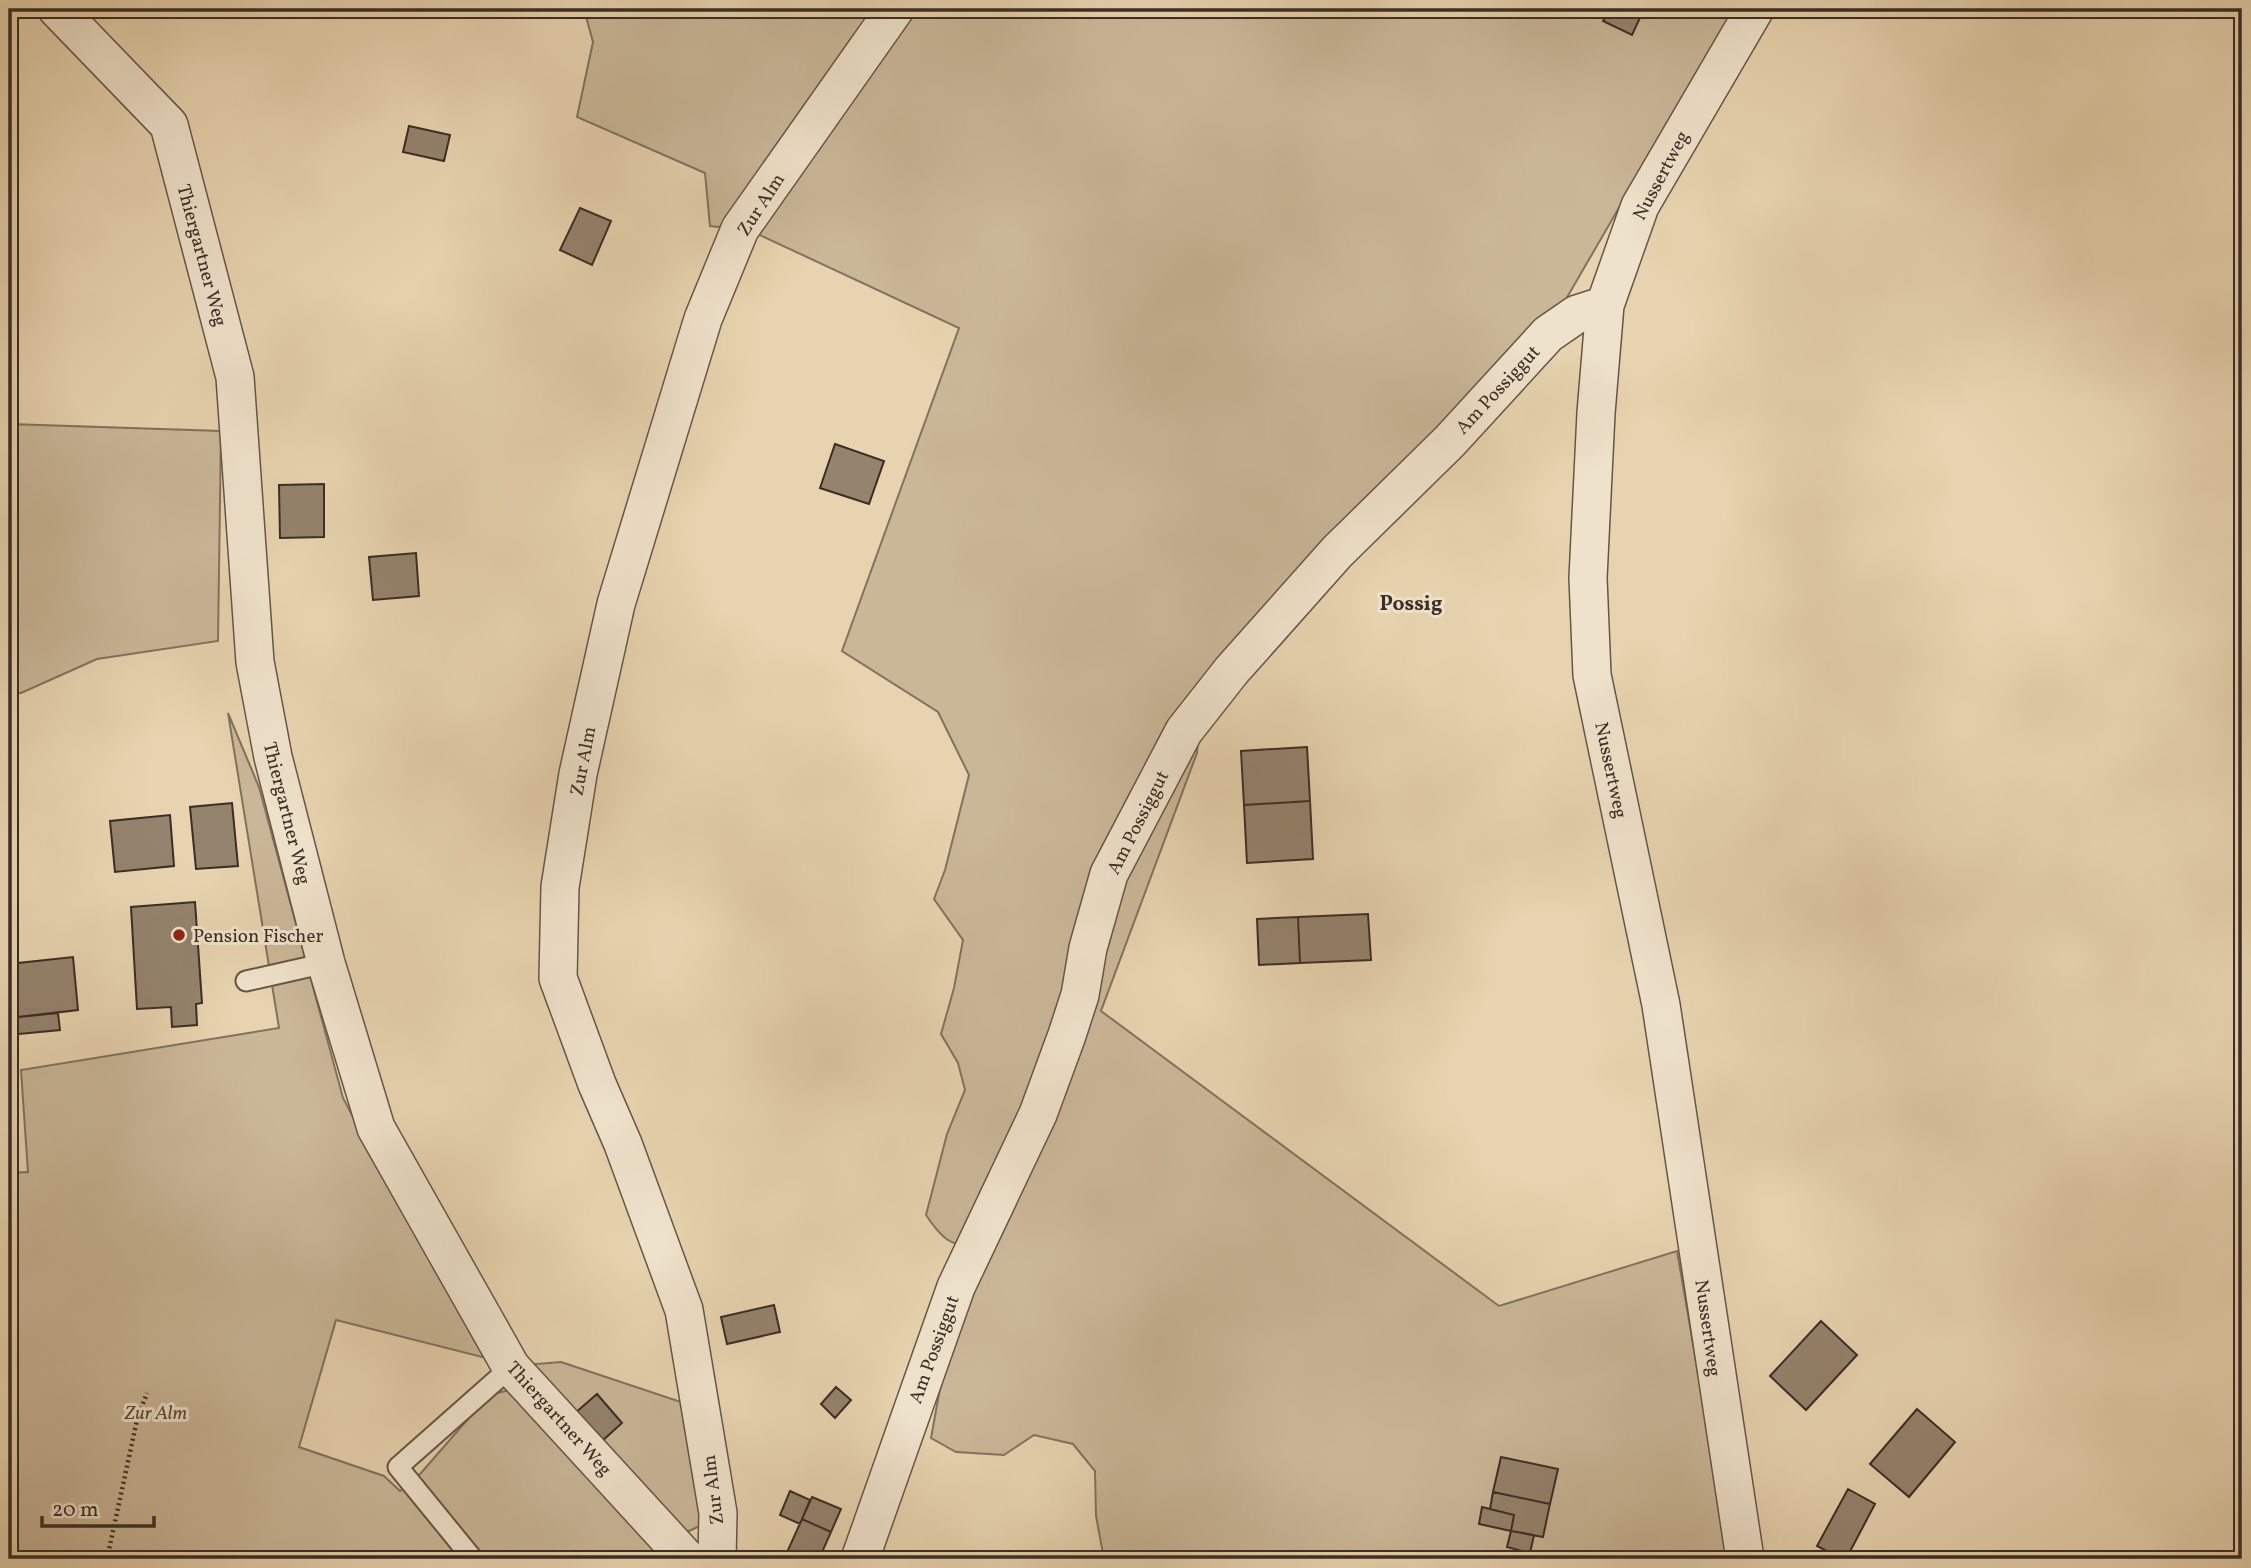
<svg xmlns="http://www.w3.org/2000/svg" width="2251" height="1568" font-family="Vollkorn,serif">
<rect width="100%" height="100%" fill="#e7d3af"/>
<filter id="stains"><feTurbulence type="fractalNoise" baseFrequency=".00286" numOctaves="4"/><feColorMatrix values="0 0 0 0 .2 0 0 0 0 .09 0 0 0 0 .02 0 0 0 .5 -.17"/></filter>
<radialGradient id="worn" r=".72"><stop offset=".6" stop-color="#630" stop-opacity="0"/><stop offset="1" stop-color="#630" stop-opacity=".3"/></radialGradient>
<path fill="#cab798" stroke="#82725e" stroke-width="2" d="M584 9H1734L1558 313 1201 700 1197 753 1101 1011 1499 1306 1677 1251 1730 1559H1104L1096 1516 1095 1471 1073 1444 1034 1435 1004 1455 956 1452 931 1438 943 1372 985 1252C951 1243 946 1245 926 1215L947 1134 965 1090 958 1063 941 1034 954 988 963 940 934 899 945 870 969 775 938 712 842 651 959 328 749 230 710 226 705 173 577 117 593 42Z
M9 424 221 431 218 641 97 659 21 693 9 694Z
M228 713 259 787 343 1098 399 1204 490 1359 336 1320 299 1447 384 1476 400 1491 421 1473 489 1395 510 1390 674 1559H9V1173L28 1172 21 1070 279 1028Z
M561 1362 693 1406 709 1522 680 1535 524 1365Z"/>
<path fill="#94836d" stroke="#3b2d25" stroke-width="2" d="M1609 9H1644L1632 35 1603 21Z
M409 126 450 135 444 161 403 152Z
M580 208 611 221 592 265 560 250Z
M835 444 884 461 869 504 820 488Z
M324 484V537L280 538 279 485Z
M416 553 419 596 373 600 369 557Z
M1307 747 1310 801 1244 805 1241 751Z
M1310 801 1313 859 1247 863 1244 805Z
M232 803 238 866 196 869 190 807Z
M170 815 174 866 115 872 110 821Z
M195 902 202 1003 196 1004 197 1025 172 1027 171 1007 137 1009 131 907Z
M1368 914 1371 960 1300 963 1298 917Z
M1298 917 1300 963 1259 965 1257 919Z
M73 957 78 1010 9 1018V964Z
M58 1013 60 1030 9 1035V1018Z
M774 1305 780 1332 727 1344 721 1317Z
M1821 1321 1857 1355 1806 1410 1770 1376Z
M836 1387 851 1400 835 1418 821 1404Z
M597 1394 622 1423 601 1442 575 1413Z
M1917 1409 1955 1442 1909 1497 1870 1464Z
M1501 1457 1558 1469 1550 1504 1493 1492Z
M1848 1489 1875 1504 1846 1559H1842L1817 1546Z
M790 1491 810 1500 800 1524 780 1515Z
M1493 1492 1550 1504 1543 1537 1511 1531 1514 1515 1490 1509Z
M812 1497 841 1509 831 1532 802 1519Z
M1482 1507 1514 1515 1511 1531 1479 1524Z
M802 1519 831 1532 819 1559H784Z
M1511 1531 1534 1535 1530 1553 1507 1547Z"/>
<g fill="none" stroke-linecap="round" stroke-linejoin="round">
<g stroke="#665648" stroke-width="23">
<path id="service" d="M246 981 326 963
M473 1559 398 1467 511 1367"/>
</g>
<g stroke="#665648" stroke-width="40">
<path id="minor" d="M57 9 169 125 235 377 255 662 273 757 326 963 376 1128 511 1367 687 1559
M717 1559 718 1513 684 1310 623 1144 597 1084 558 978 560 887 578 774 616 604 703 319 740 229 895 9
M860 1559 956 1287 1038 1114 1067 1035 1080 995 1088 948 1109 874 1184 731 1232 670 1337 552 1450 441 1548 334 1577 314 1605 305
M1745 1559 1661 1005 1592 675 1588 578 1596 413 1605 305 1640 206 1755 9"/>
</g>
<path stroke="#3b2d25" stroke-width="4.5" stroke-dasharray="2 3.5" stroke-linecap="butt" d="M107 1559 137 1420 147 1393"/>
<use href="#service" stroke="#efe2cb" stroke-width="19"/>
<use href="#minor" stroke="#efe2cb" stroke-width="37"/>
</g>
<circle fill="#8f2418" stroke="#efe2cb" stroke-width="2.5" cx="179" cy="935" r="7"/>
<g text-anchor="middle" stroke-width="6" stroke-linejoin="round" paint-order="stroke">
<g font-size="19" fill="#3b2d25" stroke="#efe2cb">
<text transform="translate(1660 175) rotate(-62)" y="7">Nussertweg</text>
<text transform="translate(760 204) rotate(-57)" y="7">Zur Alm</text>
<text transform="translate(203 255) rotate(75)" y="7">Thiergartner Weg</text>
<text transform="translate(1497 389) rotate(-47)" y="7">Am Possiggut</text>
<text transform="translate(582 761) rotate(-79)" y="7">Zur Alm</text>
<text transform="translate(1612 770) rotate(78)" y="7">Nussertweg</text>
<text transform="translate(288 813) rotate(76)" y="7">Thiergartner Weg</text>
<text transform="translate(1137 822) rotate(-63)" y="7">Am Possiggut</text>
<text transform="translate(1709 1328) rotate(82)" y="7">Nussertweg</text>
<text transform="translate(933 1349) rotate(-70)" y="7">Am Possiggut</text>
<text transform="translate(560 1418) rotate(48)" y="7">Thiergartner Weg</text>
<text transform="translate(712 1490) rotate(-97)" y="7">Zur Alm</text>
</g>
<g font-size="19" fill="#3b2d25" stroke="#efe2cb" text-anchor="start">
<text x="193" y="942">Pension Fischer</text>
</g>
<g font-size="19" font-style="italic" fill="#58493c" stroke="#efe2cb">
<text x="156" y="1419">Zur Alm</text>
</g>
<g font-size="21" font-weight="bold" fill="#3b2d25" stroke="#efe2cb">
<text x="1411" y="610">Possig</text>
</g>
</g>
<rect width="2251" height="1568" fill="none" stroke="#e7d3af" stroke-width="35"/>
<rect x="10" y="10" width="2230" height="1547" fill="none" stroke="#3b2d25" stroke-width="3.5"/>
<rect x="18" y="18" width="2216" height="1533" fill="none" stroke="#3b2d25" stroke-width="2"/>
<path d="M42 1516v10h112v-10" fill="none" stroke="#3b2d25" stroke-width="3.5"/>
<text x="52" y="1516" font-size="21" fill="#3b2d25" stroke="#efe2cb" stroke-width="5" paint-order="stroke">20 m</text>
<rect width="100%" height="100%" filter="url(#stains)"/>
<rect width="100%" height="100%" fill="url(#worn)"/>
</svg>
